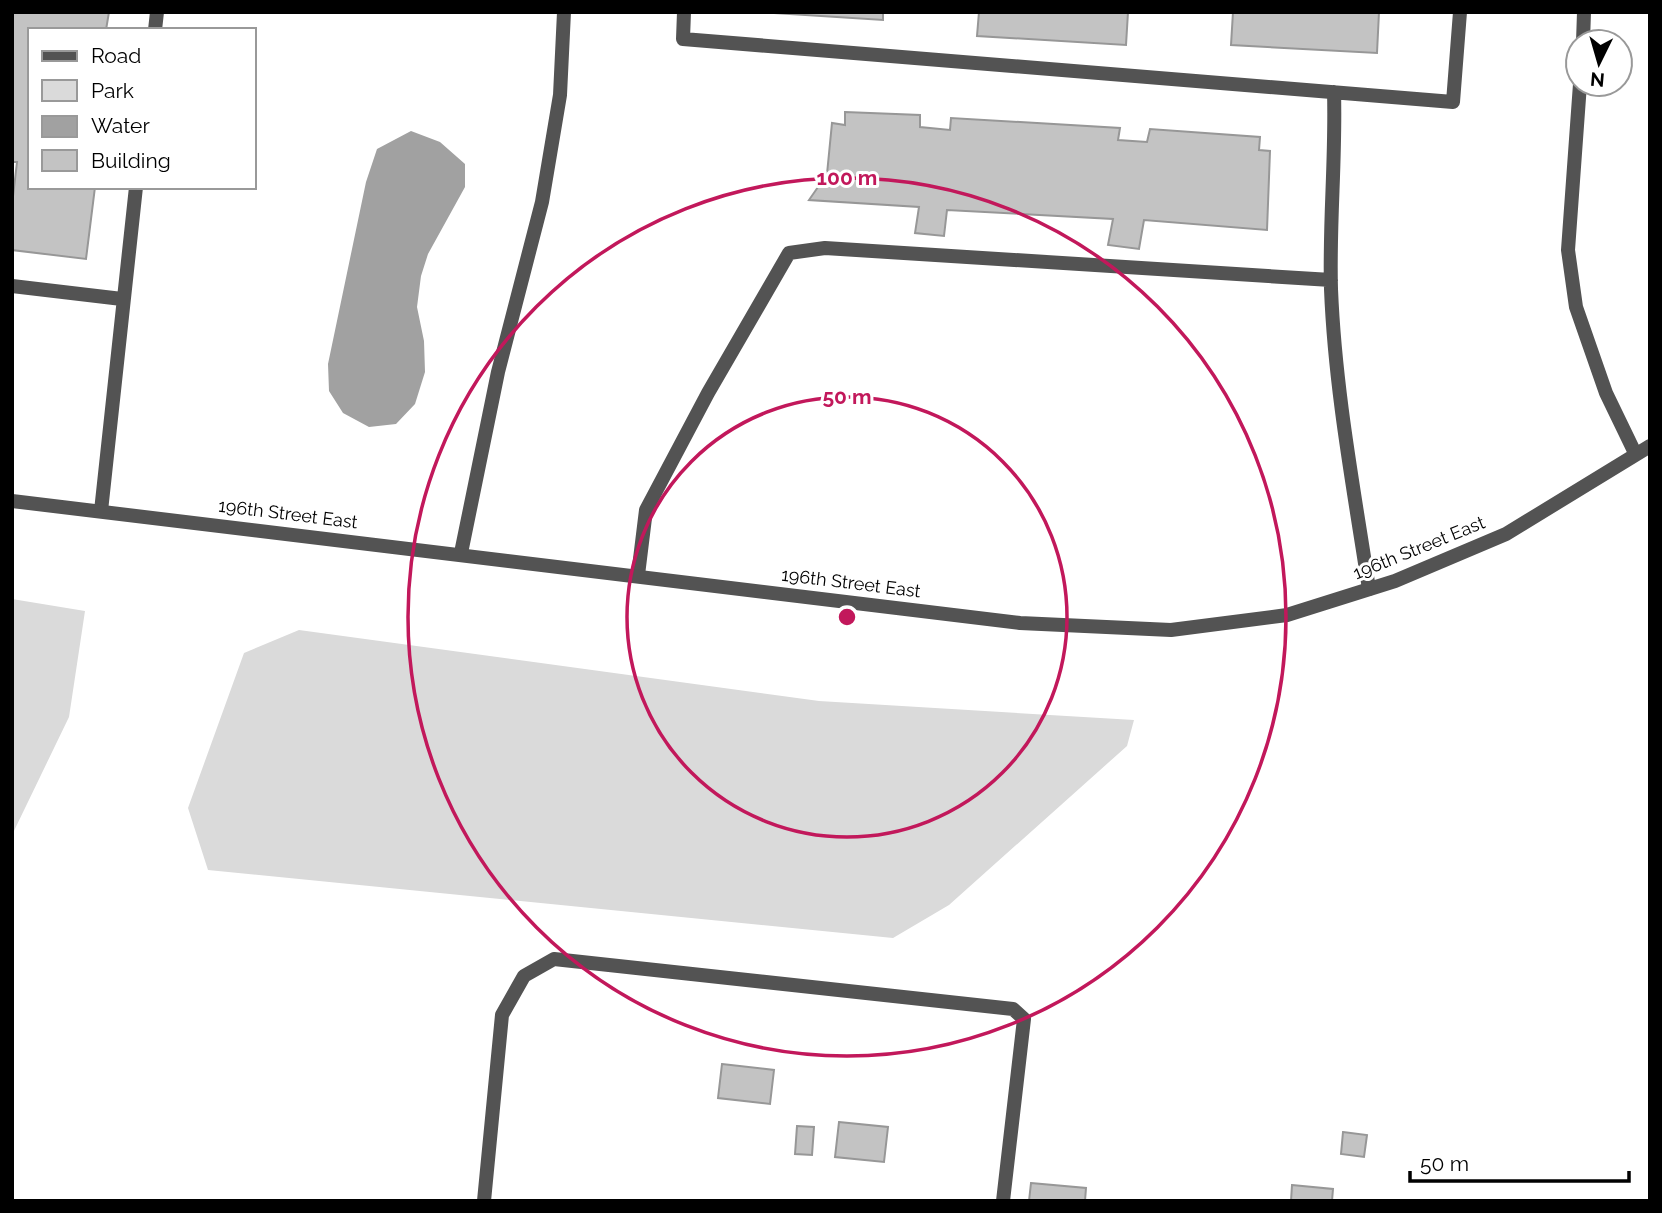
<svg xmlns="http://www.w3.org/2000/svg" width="1662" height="1213" font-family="Raleway,sans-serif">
<rect width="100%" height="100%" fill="#fff"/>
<path fill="#dadada" d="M12 599 85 611 69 717 12 835Z
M299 630 819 701 1134 720 1127 746 949 905 893 938 208 870 188 808 244 653Z"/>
<path fill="#a1a1a1" d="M411 131 440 142 465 164V187L428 254 421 276 417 307 424 341 425 372 415 404 396 424 369 427 343 413 329 391 328 364 366 182 377 149Z"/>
<path fill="#c3c3c3" stroke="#979797" stroke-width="2" d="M12 12H109L106 30H30V187H95L86 259 12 250V205L17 162H12Z
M760 12H883V20Z
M979 12H1128L1126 45 977 36Z
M1233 12H1379L1377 53 1231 45Z
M845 112 920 115V127L950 130 951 118 1120 128 1118 140 1147 142 1150 129 1260 137 1259 150 1270 151 1267 230 1144 220 1139 249 1108 245 1113 219 947 210 944 236 915 233 919 207 809 200 827 174 832 123 845 125Z
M722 1064 774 1070 770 1104 718 1098Z
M839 1122 888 1127 884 1162 835 1157Z
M797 1126 814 1127 812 1155 795 1154Z
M1343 1132 1367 1135 1364 1157 1341 1154Z
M1031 1183 1086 1188 1085 1201H1029Z
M1292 1185 1333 1189 1332 1201H1291Z"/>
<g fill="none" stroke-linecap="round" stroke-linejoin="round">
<path stroke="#535353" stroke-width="14" d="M684 12 683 39 1453 102 1460 12
M155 30 157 12
M1583 42 1584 12
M1580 84 1568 250 1576 307 1606 393 1635 453
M1334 92C1336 158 1329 223 1331 289 1335 390 1354 490 1369 589
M12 286 122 299
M101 511 136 187
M461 553 498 372 542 202 560 95 564 12
M638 575 646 510 708 393 789 253 825 248 1331 280
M484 1201 502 1015 524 976 554 959 1013 1009 1024 1019 1003 1201"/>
<path stroke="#535353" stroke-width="14" d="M12 501 1020 623 1171 630 1287 615 1395 581 1506 534 1650 446"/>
</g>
<g fill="none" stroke="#c2185b" stroke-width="3.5">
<circle cx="847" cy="617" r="220"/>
<circle cx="847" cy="617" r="439"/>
</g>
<g text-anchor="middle" stroke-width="6" stroke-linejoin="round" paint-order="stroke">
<g font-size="18" fill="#000" stroke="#fff">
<text transform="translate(288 514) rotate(7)" y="6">196th Street East</text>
<text transform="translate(1419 548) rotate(-22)" y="6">196th Street East</text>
<text transform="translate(851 583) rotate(7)" y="6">196th Street East</text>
</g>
</g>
<circle cx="847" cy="617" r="10" fill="#c2185b" stroke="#fff" stroke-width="3.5"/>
<g font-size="21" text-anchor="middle" font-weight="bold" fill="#c2185b" stroke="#fff" stroke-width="6" stroke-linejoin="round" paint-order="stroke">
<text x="847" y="185">100 m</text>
<text x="847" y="404">50 m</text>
</g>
<rect width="1662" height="1213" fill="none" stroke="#000000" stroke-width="28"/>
<rect x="28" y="28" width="228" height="161" fill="#ffffff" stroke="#999999" stroke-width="2"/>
<rect x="42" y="51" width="35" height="10" fill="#535353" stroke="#999999" stroke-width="2"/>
<text x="91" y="63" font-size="21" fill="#000000">Road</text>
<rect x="42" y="80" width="35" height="21" fill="#dadada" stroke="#999999" stroke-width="2"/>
<text x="91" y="98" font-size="21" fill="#000000">Park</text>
<rect x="42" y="116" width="35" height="21" fill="#a1a1a1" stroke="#999999" stroke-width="2"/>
<text x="91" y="133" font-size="21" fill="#000000">Water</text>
<rect x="42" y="150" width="35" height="21" fill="#c3c3c3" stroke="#999999" stroke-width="2"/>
<text x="91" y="168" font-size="21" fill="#000000">Building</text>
<g transform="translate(1599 63) rotate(185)"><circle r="33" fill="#ffffff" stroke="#999999" stroke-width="2"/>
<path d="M0-5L12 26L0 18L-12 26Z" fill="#000000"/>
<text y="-10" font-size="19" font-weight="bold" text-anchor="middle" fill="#000000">N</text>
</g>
<path d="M1410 1171v10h219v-10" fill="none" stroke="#000000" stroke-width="3.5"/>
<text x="1420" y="1171" font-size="21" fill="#000000" stroke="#ffffff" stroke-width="5" paint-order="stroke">50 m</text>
</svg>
